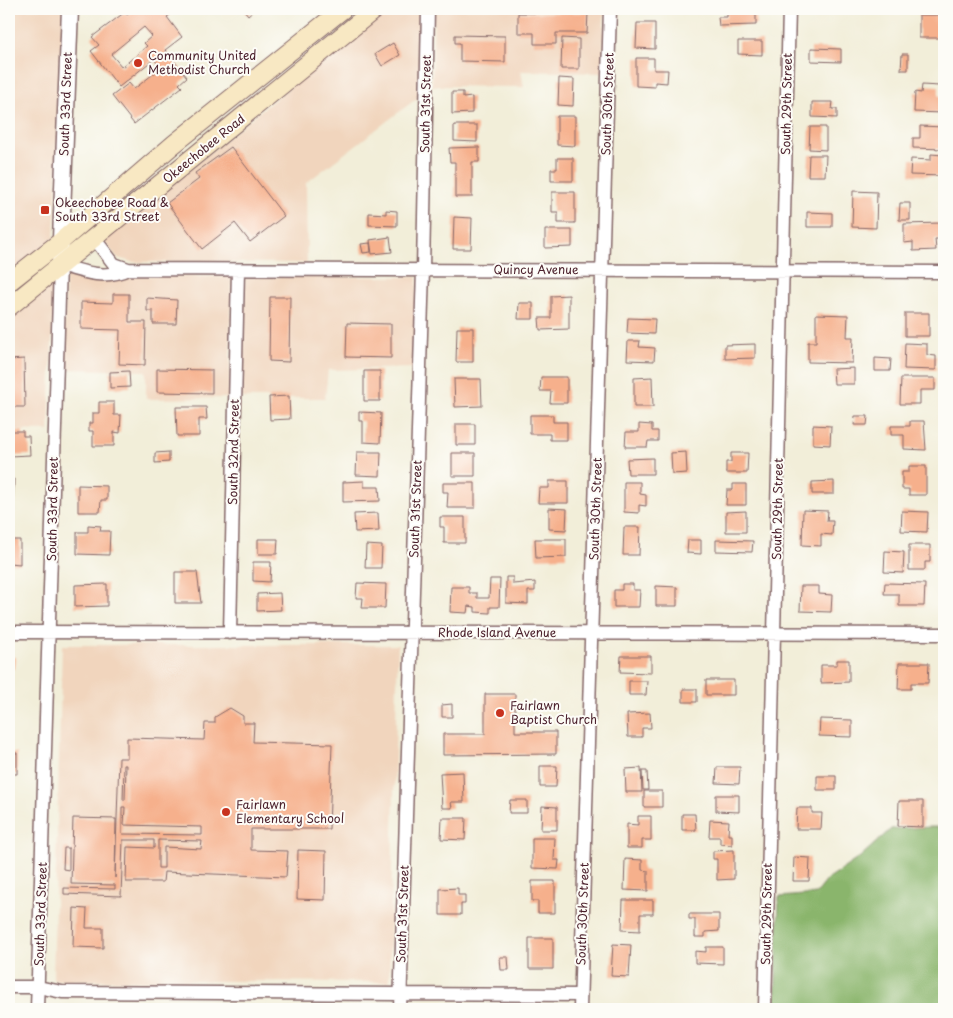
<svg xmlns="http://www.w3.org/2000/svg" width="953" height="1018" font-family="'Playpen Sans',sans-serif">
<rect width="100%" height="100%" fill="#fdfcf7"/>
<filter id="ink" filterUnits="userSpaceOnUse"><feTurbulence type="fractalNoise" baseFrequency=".02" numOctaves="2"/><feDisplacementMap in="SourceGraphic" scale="10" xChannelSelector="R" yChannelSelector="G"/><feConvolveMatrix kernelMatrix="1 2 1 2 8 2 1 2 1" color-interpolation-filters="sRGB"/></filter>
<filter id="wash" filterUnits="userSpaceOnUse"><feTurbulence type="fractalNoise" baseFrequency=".0096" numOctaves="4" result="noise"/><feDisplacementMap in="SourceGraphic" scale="20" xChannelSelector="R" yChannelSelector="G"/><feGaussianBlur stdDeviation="1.12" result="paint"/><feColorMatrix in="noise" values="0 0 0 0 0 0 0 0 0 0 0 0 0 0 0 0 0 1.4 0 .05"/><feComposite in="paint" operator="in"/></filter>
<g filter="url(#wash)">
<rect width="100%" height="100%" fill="#f2eed9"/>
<path fill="#f1d5bd" d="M9 9H64L54 238 9 274Z
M385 9H421L420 96 306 183 307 263 132 262 118 258 103 240Z
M434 9H604L603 73 521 71 524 87 432 86Z
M66 274 90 281 119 280 132 276 232 277 229 398 146 399V371L63 369Z
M245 277H417L414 368 328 370 325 398H242Z
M54 279 49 431 9 430V315Z
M62 645H398L389 982 53 980Z"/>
<path fill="#8ab56c" stroke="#6a6a4c" d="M931 827H944V1009L775 1006 779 897 816 894 828 879 860 857 891 829Z"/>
<g id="blocks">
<path fill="#f6b08c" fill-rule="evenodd" d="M131 9H172L174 12 167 17 182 37 165 50 187 77 179 84 182 87 134 124 112 96 129 83 134 89 161 68 154 59 119 87 91 51 99 45 92 37 125 12 127 15 132 11ZM144 27 152 36 144 43 147 46 122 67 111 54Z
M243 9H255L248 15Z
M640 9H667V13L640 12Z
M727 11H756V25L719 26 718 17H727Z
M518 13H588L587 33H556V44H534V33H518Z
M919 15H944V38H919Z
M637 23H655V49L636 48Z
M455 35 505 36V62L460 61V43H455Z
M562 38 579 39V69H561Z
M738 41H762V55L738 54Z
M393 43 400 55 382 66 375 54Z
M811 48 841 49V62L811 61Z
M902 54H908V70H901Z
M636 58H654V70H668L667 83 655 82V87L636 86Z
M559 78 574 79 573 106 558 105Z
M922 85 939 86V96H943L942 113 914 112 915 92 921 93Z
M452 92H463V98L472 97V113L452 114Z
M812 102H833L832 109H837V118L812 117Z
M557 116H575V146L557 145Z
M454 125H477V142L454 141Z
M920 126 944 127V149L913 148V138H920Z
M810 127H826V150L809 149Z
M231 147 284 216 250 242 235 223 202 249 167 203 199 179 195 173Z
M479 147V162H472V197H455V162H450L449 148Z
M931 154 943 155V176L910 175 911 159 931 160Z
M809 155H826L825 176H808Z
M557 158H573V181H551V169H557Z
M853 191 877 192 876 228 852 227Z
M552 192H575V223H558V212H552Z
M900 203H910V220H899Z
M386 210 397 211V226L369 225V213L386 214Z
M807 212 832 213V227H807Z
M454 217 472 218 471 249H453Z
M941 223 942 239H935L936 250 913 251V242L904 243V224Z
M545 230H572V247L545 248Z
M390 237 392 252 372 254 370 240Z
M370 243 371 252 363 253 361 244Z
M113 294H129V322H146L145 365 119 364 120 330 81 329V302L113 303Z
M569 295V329L540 330 539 318H551V296Z
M270 297H290L289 362 269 361Z
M147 298 177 300 176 324H153V311H147Z
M519 303H533V319H518Z
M905 313H929V336H905Z
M816 314 848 315 847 337H853L852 363 808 362V342H816Z
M628 318 655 319 654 334 627 333Z
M347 323 391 324V358L346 357Z
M457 328H473V362H456Z
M628 341H640L639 347 655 348 654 361 627 360Z
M905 343 927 344V355L936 356V370L904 369Z
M755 344V358L725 359V345Z
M875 358 891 359 890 371H875Z
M24 359 25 407H9V360Z
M854 368V384H834L833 369Z
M157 369 212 370V393L157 392Z
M129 371 130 387 110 388V372Z
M364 371H380V401H364Z
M541 377H567V403H550L551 391H540Z
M652 377 653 407H634V378Z
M901 378H935V390H920V404H900Z
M454 379H481L482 406 455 407Z
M289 396 290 419 270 420 269 397Z
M99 402H114V415H121L120 433 114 432V446H93V431H89V423H93V413H99Z
M176 407H206L207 419H199V436H177Z
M359 412 381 413 380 443 363 442V421H359Z
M530 415H553V422H567V440H550V434H530Z
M855 416H868L867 425H854Z
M910 421H924L926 450 904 449V435H891V426H910Z
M456 424H475V445H456Z
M639 424 652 425V431H658V441H648L647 447H625L626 432H639Z
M813 425 831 426 830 445 813 444Z
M9 431H23V436H29L30 455 9 456Z
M169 452V462L155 463V453Z
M357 452H381L380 476 356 475Z
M686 452 687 473 672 474 671 453Z
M452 453H475V476H452Z
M731 453H748L747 473H726V462H731Z
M653 458V474H628L627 459Z
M909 466H926V495H909V489H902V472H909Z
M9 479H14L13 519H9Z
M364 481V487H379L380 501 343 502V482Z
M549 481H568V503H538L539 488H549Z
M834 481V494H812V482Z
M624 482H640V494L646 495V506L639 505V513L624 512Z
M443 483H475V508H447L448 492H443Z
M733 484H746V505H726L727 490H733Z
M78 485 107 486V500H101L100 512H78Z
M549 508 567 509 566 530 549 529Z
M803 510 828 511 827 521H833L832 535 821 534V546L802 545Z
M746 511V532H726V512Z
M902 511 928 512 927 532 901 531Z
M378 513 379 531 355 532 354 514Z
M440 517H465V543H444V527H440Z
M88 525 101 526 100 531H110L109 555 77 554V532H88Z
M624 527H640L639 555H623Z
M258 539H278L277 554H258Z
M535 539H566V557L536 558Z
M9 540H20V564L9 563Z
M688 540H701V554L687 553Z
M716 540 753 541 752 552 716 551Z
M366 545 382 546 381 568H365Z
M909 545H930V562H925V570H909Z
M885 551 904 552 903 573 884 572Z
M253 562H271L270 582 253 581Z
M175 572H197L201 603H175Z
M506 577H513V584L535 582V591H528V604L506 603Z
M490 579H500L499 607H490V613L475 612V607L468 606 467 613 450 612 451 587H469V593H477V598H489Z
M357 583 386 584 385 608H362L363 598H356Z
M885 583 925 584 924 606H899V594H884Z
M107 584V606L75 607V585Z
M622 584H633V590H640L639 607H614V590H622Z
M656 586 677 587V606H656Z
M801 586H819V594L832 595 831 612 800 611Z
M280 593 281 610 257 611V594Z
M621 656H651V673L620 672Z
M9 657H15L14 669 9 668Z
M837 660H849V682L821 683V665H837Z
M899 663H929L928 683H911V689H898Z
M706 680H734V695H706Z
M629 681H647L646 695H629Z
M683 689H697V702H683Z
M485 694H515V732H556V754L443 755V734H485Z
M452 704V717H442V705Z
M230 708 243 716V723H254L253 742 332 744 329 829H251V850L288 851 286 877 164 872 163 882H126L127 847 154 848V840H123L121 896 64 894V888L115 889V885L71 884 73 818 116 819 115 878 119 758H127V738L204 740 205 723H215V717ZM124 765H126L125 800H123ZM122 807H125L124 825 202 827V835L122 834ZM158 840 202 841 201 849 164 847V868H158Z
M650 713 651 728H642V737H628L627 714Z
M820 719 852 720V737L819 736Z
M9 753H17V774H9Z
M540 766H557L556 787H540Z
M717 767H740L739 784 716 783Z
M641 768 642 792H626L625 769Z
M642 771H647L648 790H643Z
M463 772 464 802H451L452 808H442L440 773Z
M817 776H836V790H817Z
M644 791H662V807H644Z
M716 795H739V812L716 811Z
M510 800H527V813H509Z
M899 801H923V827L898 826Z
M542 806 557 807V830H541Z
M797 808H812V813H822L821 829H796Z
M682 814H695L696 830H682Z
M638 816H651V840H642V848H627V824L638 825Z
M442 818H466L465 840 441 839Z
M710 820 729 821 728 835H732V845L720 844V837H709Z
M532 838H555L554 860H559L558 869 532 868Z
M64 848H69V870L63 869Z
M298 850 326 851 325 900 297 899Z
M734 850V879L717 880V859H713V851Z
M794 857 810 858 809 881H793Z
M625 859 642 860V870L648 871V891L624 890Z
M532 881H555V913H538V901H532Z
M458 888V895H465V904H461V915H440V889Z
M623 900H653V914H640V931L622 930Z
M74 908 87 909 86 928H103V948L73 947Z
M689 914H719V931L705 932V937H695V919H689Z
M529 938H553V969H529Z
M613 944 631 945 629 977 611 976Z
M706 947H723V964L695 963V951L706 952Z
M500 957H508L509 970H501Z"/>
</g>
</g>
<g filter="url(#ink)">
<use href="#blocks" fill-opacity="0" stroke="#856768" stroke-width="1"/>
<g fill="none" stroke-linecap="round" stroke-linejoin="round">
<g stroke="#856768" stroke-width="15">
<path id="minor" d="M94 238 114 264 128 269 944 272
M9 632 944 634
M230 633 238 270
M9 987H38L62 992 580 995
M37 1009 60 265C83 272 105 280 128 269
M400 1009 423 270 428 9
M580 1009 610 9
M765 1009 789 9"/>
</g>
<g stroke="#856768" stroke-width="19">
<path id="tertiary" d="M60 265 70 9"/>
</g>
<g stroke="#856768" stroke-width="20">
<path id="secondary" d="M9 282 60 242 174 144 343 9
M9 307 375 9"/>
</g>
<use href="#minor" stroke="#fff" stroke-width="12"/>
<use href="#tertiary" stroke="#fff" stroke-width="16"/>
<use href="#secondary" stroke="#f8e8c3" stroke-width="18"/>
</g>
</g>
<g fill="#c8321e" stroke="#fdfcf7" stroke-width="2">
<circle cx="138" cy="63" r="5"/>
<rect x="40" y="205" width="10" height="10" rx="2.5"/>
<circle cx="500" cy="713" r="5"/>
<circle cx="226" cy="812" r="5"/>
</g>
<g text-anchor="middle" stroke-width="4" stroke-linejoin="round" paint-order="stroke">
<g font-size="12" fill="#4a1f2b" stroke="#fdfcf7" text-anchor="start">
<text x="148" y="60">Community United<tspan x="148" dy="14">Methodist Church</tspan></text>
<text x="55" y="207">Okeechobee Road &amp;<tspan x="55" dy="14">South 33rd Street</tspan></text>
<text x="510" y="710">Fairlawn<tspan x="510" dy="14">Baptist Church</tspan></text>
<text x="236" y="809">Fairlawn<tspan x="236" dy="14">Elementary School</tspan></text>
</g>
<g font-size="12" fill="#4a1f2b" stroke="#fdfcf7">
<text transform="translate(66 104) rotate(-88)" y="4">South 33rd Street</text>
<text transform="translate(426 104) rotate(-89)" y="4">South 31st Street</text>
<text transform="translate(608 104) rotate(-88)" y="4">South 30th Street</text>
<text transform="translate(787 104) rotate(-89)" y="4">South 29th Street</text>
<text transform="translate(204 149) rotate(-39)" y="4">Okeechobee Road</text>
<text x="536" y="274">Quincy Avenue</text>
<text transform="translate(234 452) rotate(-89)" y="4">South 32nd Street</text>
<text transform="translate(53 509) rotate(-89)" y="4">South 33rd Street</text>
<text transform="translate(416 509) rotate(-88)" y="4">South 31st Street</text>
<text transform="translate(596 509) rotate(-88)" y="4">South 30th Street</text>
<text transform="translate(778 509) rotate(-89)" y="4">South 29th Street</text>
<text x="497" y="637">Rhode Island Avenue</text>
<text transform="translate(41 914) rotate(-88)" y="4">South 33rd Street</text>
<text transform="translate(403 914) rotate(-88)" y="4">South 31st Street</text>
<text transform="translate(583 914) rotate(-88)" y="4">South 30th Street</text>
<text transform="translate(767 914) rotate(-89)" y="4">South 29th Street</text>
</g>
</g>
<rect width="953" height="1018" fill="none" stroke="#fdfcf7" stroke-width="30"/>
</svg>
